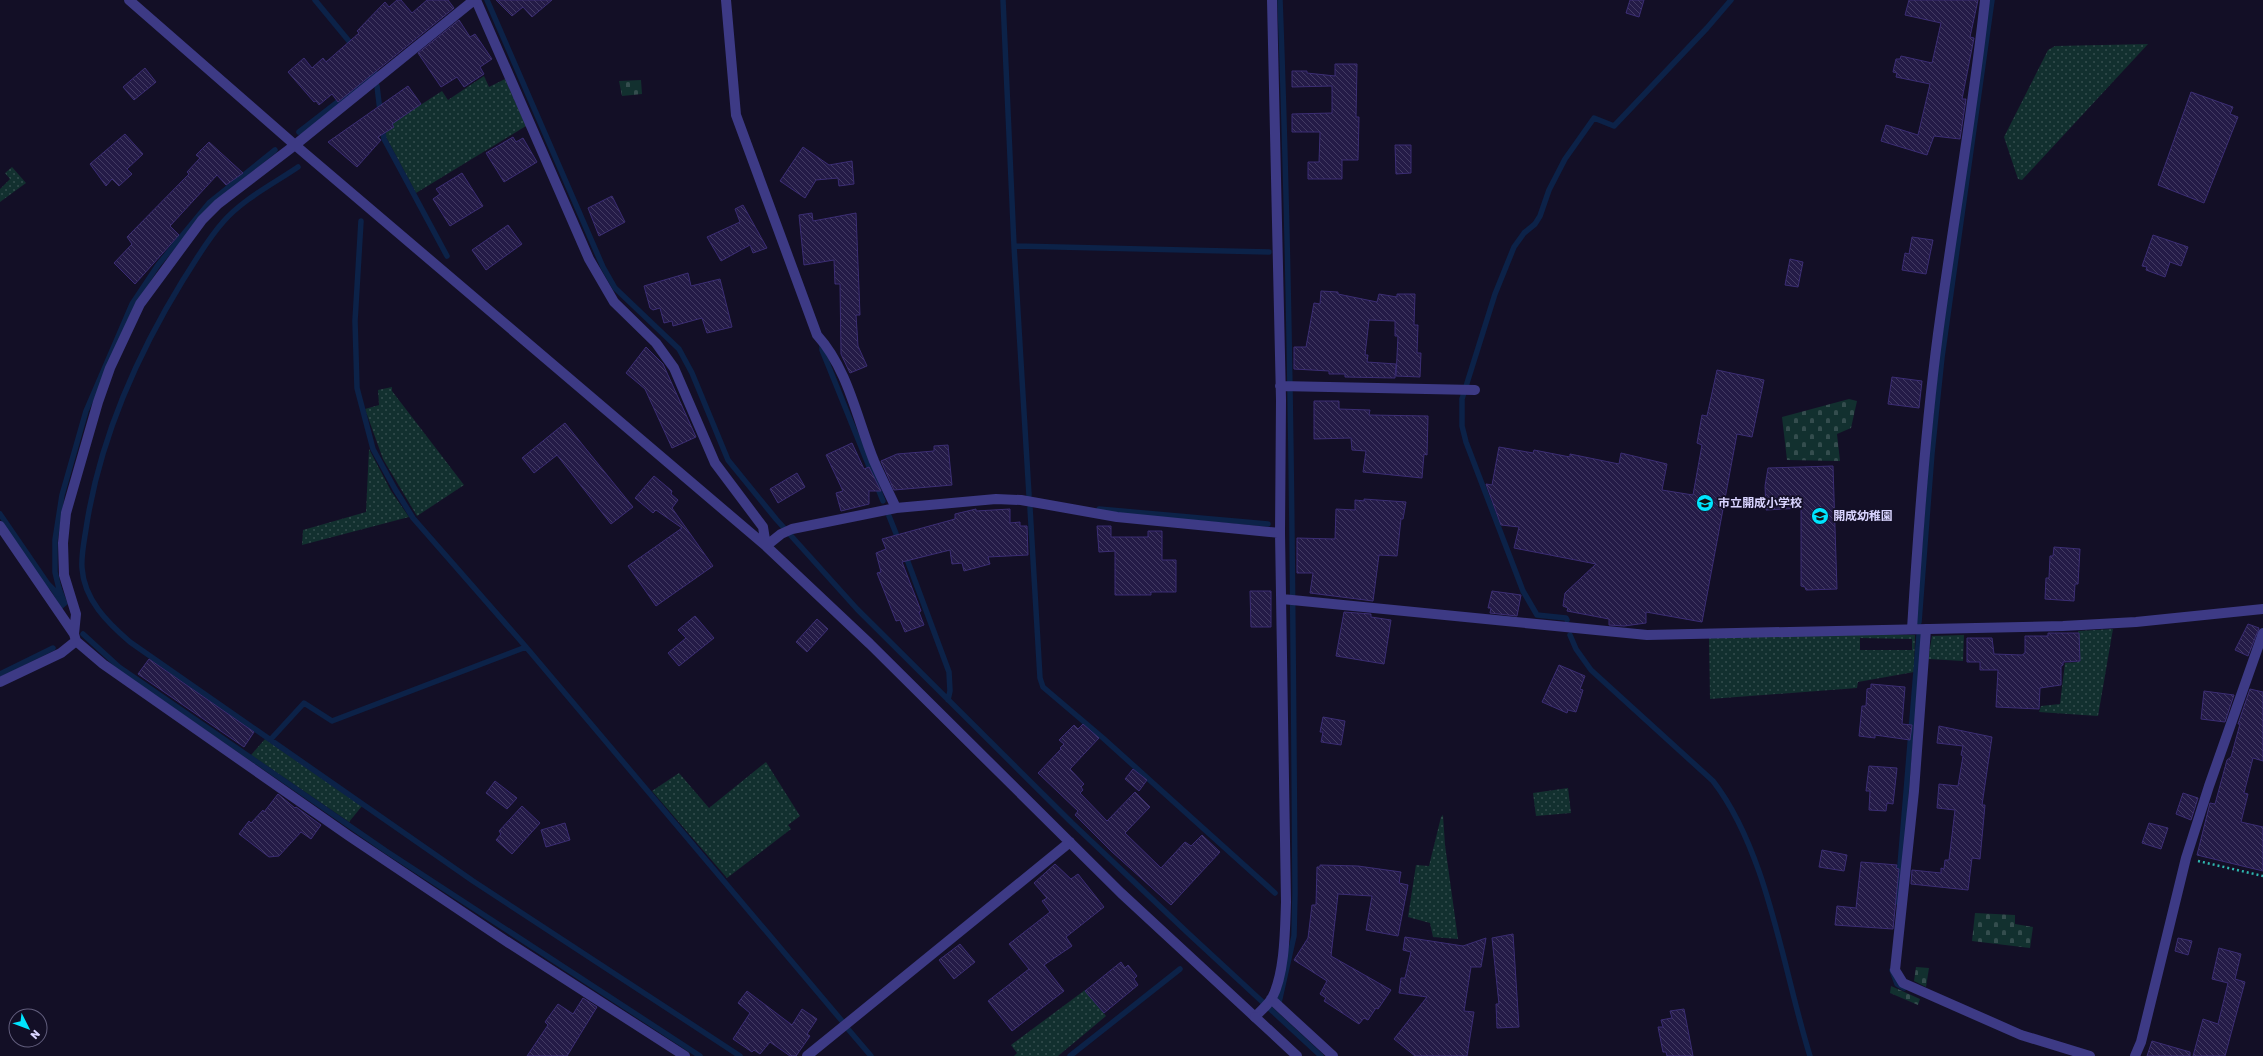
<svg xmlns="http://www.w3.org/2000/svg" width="2263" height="1056" font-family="Rubik,'Noto Sans JP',sans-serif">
<defs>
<pattern id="grass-dots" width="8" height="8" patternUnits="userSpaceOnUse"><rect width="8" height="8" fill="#12302f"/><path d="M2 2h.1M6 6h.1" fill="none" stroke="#344d4e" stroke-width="1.8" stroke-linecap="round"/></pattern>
<pattern id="cemetery-stones" width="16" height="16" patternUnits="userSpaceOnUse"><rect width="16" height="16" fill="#12302f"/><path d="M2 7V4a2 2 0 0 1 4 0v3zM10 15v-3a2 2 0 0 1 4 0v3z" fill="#344d4e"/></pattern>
<pattern id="building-back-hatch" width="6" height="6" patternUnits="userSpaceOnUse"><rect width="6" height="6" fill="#241b47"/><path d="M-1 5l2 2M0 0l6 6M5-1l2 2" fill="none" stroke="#433b63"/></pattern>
</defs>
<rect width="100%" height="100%" fill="#130f26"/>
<path fill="url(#grass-dots)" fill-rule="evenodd" d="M2148 44 2022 180 2018 179 2004 137 2048 50 2055 46Z
M484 76 489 87 505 79 526 126 416 193 386 137 385 128 442 91 448 100Z
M12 167 26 183 0 202V189L10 179 5 173Z
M392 387V391L464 485 417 516 383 459 365 409 379 405 378 390Z
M369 449 391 491 409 517 302 545 303 530 366 512Z
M2113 629 2098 716 2039 712 2041 706 2060 704 2065 663 2078 662V631Z
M1860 634 1915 635 1914 672 1858 682 1857 688 1710 699 1709 637ZM1860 638 1912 639V650H1860Z
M1964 635 1963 661 1928 659 1932 636Z
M265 739 362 806 349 822 251 755Z
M766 762 800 816 788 825 791 829 727 878 652 791 679 773 709 808Z
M1568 788 1571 813 1536 816 1533 793Z
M1443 815 1445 845 1458 939 1433 937 1430 923 1408 917 1416 865 1429 866 1441 817Z
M1085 990 1106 1016 1058 1056H1014L1017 1053 1011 1045Z"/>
<path fill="url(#cemetery-stones)" d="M641 80 642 94 622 96 619 81Z
M1849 399 1857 401 1851 428 1837 434 1840 461 1787 460 1782 417Z
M1975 913 2015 915V924L2033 927 2030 948 1972 941Z
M1916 967 1929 968 1926 987 1914 981Z
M1891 986 1920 999 1918 1005 1890 993Z"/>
<path fill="#0c2248" d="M61 586 68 604 62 609 51 591Z"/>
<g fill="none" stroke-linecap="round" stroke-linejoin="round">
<path stroke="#0c2248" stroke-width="5.5" d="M315 0 353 46
M487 0 603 267 615 288 679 349 692 373 728 460 776 519 857 609 1072 823 1189 934 1321 1056
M1003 0 1014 246 1029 495
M377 86 380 111
M382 128 384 139 447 256
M299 132 375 73
M298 167C273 184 243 199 223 222 207 240 196 260 183 280 137 355 99 441 86 529 84 542 81 556 82 568 84 600 108 623 130 642L473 881 740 1056
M361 221 355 321 357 388 373 449 395 489 413 518 526 647 842 1021
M1014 246 1269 252
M822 344V350L883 501
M1030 508 1040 678 1043 687 1103 738 1275 893
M1099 509 1268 524
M0 514 48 584 58 594
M889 516 899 541
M905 554 949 672 950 691 948 700
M60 593 55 572V540L62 495 86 411 132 304 158 265 209 203 275 150
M1567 620 1566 618 1537 615 1523 591 1466 442 1462 426V399L1495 294 1514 247 1524 233 1535 224 1540 216 1549 190 1565 159 1594 118 1614 126 1707 28 1731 0
M1919 622 1932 453 1942 357 1992 0
M83 634 119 667 386 851 700 1056
M1570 635 1576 649 1591 670 1713 781C1768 852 1783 970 1810 1056
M0 674 53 648
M271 739 304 703 332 721 526 647
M1897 902 1919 635
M1892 970 1897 984 1904 988
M1278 1007 1294 936 1295 893C1293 595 1291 297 1280 0
M848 1029 871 1056
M1070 1056 1180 969"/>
</g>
<path fill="url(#building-back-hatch)" stroke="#3b2d73" d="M397 0H401L412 13 427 0H448L454 8 338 102 332 94 319 105 316 101 314 102 288 72 304 58 312 68 323 58 326 62 359 33 357 31 385 2 389 7Z
M496 0H552L532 17 523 7 512 16Z
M1630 0H1644L1639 17 1626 13Z
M1909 0H1978L1970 37 1974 38 1962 99H1966L1960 139 1934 136 1927 155 1881 141 1886 125 1918 135 1930 84 1896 77 1897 73 1893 72 1896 59H1900L1901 56 1932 63 1941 23 1905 15Z
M459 20 470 37 475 34 492 59 480 67 484 74 464 87 457 77 441 87 418 53Z
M1335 64H1357L1356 117H1359L1358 160H1342V179H1308V162H1319L1320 132H1292V114L1332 113V86L1292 87V71H1307V73L1335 76Z
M145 68 156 82 134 100 123 87Z
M408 86 421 104 392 124 394 127 378 137 381 140 357 167 328 142Z
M2191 92 2233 107 2230 114 2238 117 2204 203 2158 185Z
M125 134 143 154 127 169 132 174 119 186 112 179 106 186 90 164Z
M513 137 516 142 523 138 537 162 504 182 486 153Z
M209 142 243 173 226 185 217 175 170 226 179 235 135 284 114 263 132 244 127 237 189 174 187 172 200 158 196 155Z
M1395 145H1411V173L1396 174Z
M803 147 829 165 852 161 854 184 839 186 838 178 816 180 805 198 780 181Z
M462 173 483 206 450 226 433 199 440 194 436 189Z
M612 196 625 222 599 236 588 208Z
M743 205 767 248 753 253 750 245 721 261 707 237 740 222 735 209Z
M812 213 813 221 856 213 860 315H856L858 346 867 366 850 373 841 354 840 284H835L834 260 804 265 799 215Z
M508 225 522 244 486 270 472 250Z
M2153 235 2188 247 2181 266 2170 262 2165 277 2146 270 2147 267 2142 266Z
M1912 237 1933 240 1926 274 1902 270 1905 253 1909 254Z
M1790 259 1803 262 1798 287 1785 285Z
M688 273 691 286 720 279 732 327 707 333 702 318 673 326 672 321 664 323 660 308 653 310 650 308 644 286Z
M1321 291 1338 292V294L1377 302 1379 294 1397 297V294H1415L1414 325H1418L1417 353H1421L1420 377 1396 376 1398 336H1395V321L1369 320 1365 355H1368L1367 362 1396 364 1395 378 1345 377V374H1329V371L1294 369V347H1306L1314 303 1320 304Z
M646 347 663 364 696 437 672 448 645 389 626 373Z
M1717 370 1764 380 1752 437 1737 434 1702 622 1646 612V623L1624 626 1609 625V619L1567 611 1568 608 1563 606 1565 593 1596 564 1514 548 1519 527 1501 525 1486 484 1492 485 1499 447 1533 453 1534 450 1570 457V454L1619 464 1621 453 1667 464 1662 490 1693 495 1702 445 1697 443 1702 415 1707 416Z
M1892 377 1922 381 1919 408 1888 404Z
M1314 401H1339V409L1370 410 1369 415 1428 416 1427 455 1424 454 1422 478 1363 472 1366 451 1352 450 1351 438 1314 439Z
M565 423 633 507 611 524 557 455 534 473 522 458Z
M852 443 864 469 869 467 881 491H869V504L841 511 836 493 843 491 826 455Z
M948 445 952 485 894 490 881 461 897 454 934 451V446Z
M1833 466 1837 589 1806 590 1805 587 1801 586V508L1766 510 1765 486 1768 468Z
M797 473 805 487 778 503 770 489Z
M654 476 672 491 671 494 678 500 672 508 713 566 656 606 628 566 682 528 656 510 653 513 635 498Z
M1364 499 1406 502 1403 519H1401L1397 556 1379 555 1373 601 1310 593 1313 573H1297V538L1335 539 1336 509 1355 510V500L1364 501Z
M976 509V511L1010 509V523L1020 522V526H1027L1028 555 988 557 990 564 964 571 962 563 952 564 950 550 902 562 921 611 919 612 924 625 905 632 900 620 896 621 877 573 881 572 876 553 886 549 882 539 955 519V514Z
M1097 526H1111V537H1148V531H1162V560H1176V592H1151V595H1115V551L1099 552Z
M2054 547 2080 549 2078 584H2075L2074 601 2045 599 2046 578H2049L2050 556H2053Z
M1250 591H1271V627H1251Z
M1492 591 1521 595 1517 616 1490 613 1491 608H1488Z
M1344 612 1371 614V617L1391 620 1384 664 1336 656Z
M695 616 714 638 679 666 668 653 686 638 678 630Z
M817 619 828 629 807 652 796 642Z
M2248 624 2259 628 2248 656 2235 650Z
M2048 633H2079L2080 661 2063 662V665L2061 666V685L2040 688 2039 709 1996 707 1998 670H1980V662H1967V638H1992L1994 654 2022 655 2025 653V636H2048Z
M149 659 254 732 244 747 138 674Z
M1559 665 1585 676 1580 689 1583 690 1576 712 1568 710 1567 713 1542 702Z
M1871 684 1905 687 1902 724 1912 725 1910 740 1875 735V738L1859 736 1862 706H1866L1867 689 1871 688Z
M2250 689 2263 692V761L2253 758 2244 793 2248 794 2241 822 2263 827V871L2197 855 2210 803 2215 804 2227 760 2231 757 2240 724H2238Z
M2204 691 2234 695 2225 722 2201 719Z
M1323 717 1345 721 1341 745 1321 742 1323 732H1320Z
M1083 724 1099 738 1070 769 1084 784 1081 787 1083 790 1080 793 1107 821 1135 792 1150 807 1125 833 1161 868 1185 842 1191 846 1202 835 1220 852 1171 905 1111 851 1075 815 1078 811 1038 773 1061 749 1060 748 1064 744 1059 740 1074 725 1078 729Z
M1939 726 1992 737 1982 805H1985L1980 859 1972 858 1968 890 1911 884 1912 870 1941 873V868L1944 869 1945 860H1949L1955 810 1937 808 1939 784 1958 786 1963 756 1961 755 1963 746 1937 743Z
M1869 766 1897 768 1893 804 1887 803 1886 811 1869 810 1870 791H1866Z
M1133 769 1147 780 1139 791 1125 779Z
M495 781 517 798 507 809 486 793Z
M2183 793 2198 798 2191 820 2176 814Z
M278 794 295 808 296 807 321 825 311 839 301 832 279 856 269 857 239 834 249 821 251 823 263 810 264 812Z
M522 806 540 823 512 854 496 840 501 834 499 831Z
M565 823 570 840 546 847 541 830Z
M2149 823 2168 828 2161 849 2142 843Z
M1822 850 1847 855 1844 871 1819 867Z
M1861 862 1897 865 1896 868 1899 869 1893 929 1835 925 1837 906 1856 908Z
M1055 864 1071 879 1078 874 1104 907 1066 937 1072 946 1044 965 1064 991 1012 1031 988 1001 1029 969 1009 944 1050 912 1042 901 1047 898 1034 883Z
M1320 865 1358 866 1401 872 1399 883 1408 885 1398 936 1366 930 1372 896 1338 894 1331 956 1391 990 1378 1009 1376 1008 1368 1020 1364 1018 1359 1024 1324 1001 1326 998 1320 994 1327 981 1294 960 1308 938 1312 905H1316L1317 867H1320Z
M1513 934 1519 1027 1497 1028 1496 1004H1499L1492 938Z
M1405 937 1463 946 1486 938 1481 967H1471L1464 1011 1474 1012 1467 1056H1415L1394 1039 1427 997 1399 993 1401 978H1405L1411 952 1403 950Z
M2178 938 2192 941 2188 955 2175 951Z
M960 944 975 962 954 979 939 960Z
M2219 948 2241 954 2235 979 2245 982 2225 1056H2193L2203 1019 2218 1024 2228 983 2212 979Z
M1121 962 1125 968 1128 965 1137 976 1134 979 1138 985 1104 1013 1085 991Z
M747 991 792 1025 802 1009 817 1019 807 1034 810 1036 796 1056H790L770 1042 760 1054 754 1050 752 1052 733 1039 750 1013 738 1003Z
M583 998 597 1007 567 1056H527L548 1025 545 1022 558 1004 573 1014Z
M1684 1009 1693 1056H1667L1666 1052H1663L1658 1027H1663L1661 1020 1672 1018 1670 1011Z
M2152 1041 2190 1052V1056H2147Z"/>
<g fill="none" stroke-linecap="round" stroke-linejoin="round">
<path stroke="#2fb8b0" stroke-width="2.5" stroke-dasharray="2 3" stroke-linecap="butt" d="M2198 861 2263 876"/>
<path stroke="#3d3a85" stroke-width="10" d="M129 0 295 145 766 546 870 644 1121 893 1255 1017C1260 1011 1268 1005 1272 998 1285 973 1285 930 1286 902L1280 533 1281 400 1272 0
M476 0 589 259 614 302 656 343 674 368 715 463 763 527 766 546
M726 0 736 115 817 335C848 369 857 419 874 461 881 477 889 493 896 508
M1280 386 1475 390
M0 526 74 634 76 641 103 664 349 836 509 943 685 1056
M766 546 781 534 792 529 896 508 996 499 1021 500 1117 517 1280 533
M1282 599 1647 635 2063 626 2136 622 2263 609
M1912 629C1918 531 1925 432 1938 334 1953 223 1973 112 1985 0
M1926 629 1914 791 1895 970 1903 983 2021 1035 2090 1056
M74 634 76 614 64 575 63 543 66 513 98 402 110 368 140 304 202 220 218 204 295 145 474 0
M0 682 61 653 76 641
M1271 999 1333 1056
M807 1056 1070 842
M2135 1056 2141 1042 2186 858 2209 786 2263 633"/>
<path stroke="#3d3a85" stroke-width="10" d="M1255 1017 1297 1056"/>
</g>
<defs>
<g id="school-disc" transform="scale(0.9)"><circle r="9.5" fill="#00e5ff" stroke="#130f26"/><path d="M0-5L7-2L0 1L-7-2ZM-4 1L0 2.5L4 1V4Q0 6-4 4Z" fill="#111"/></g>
</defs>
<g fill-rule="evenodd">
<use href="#school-disc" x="1705" y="503"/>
<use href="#school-disc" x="1820" y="516"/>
</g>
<g text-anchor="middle" stroke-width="3.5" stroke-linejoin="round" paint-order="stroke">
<g font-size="12" font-weight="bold" fill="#d9d4ff" stroke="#130f26" text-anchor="start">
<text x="1718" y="507">市立開成小学校</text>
<text x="1833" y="520">開成幼稚園</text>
</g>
</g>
<g transform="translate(28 1028) rotate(132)"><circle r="19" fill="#130f26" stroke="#625e7d"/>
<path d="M0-3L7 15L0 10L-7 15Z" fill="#00e5ff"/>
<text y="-6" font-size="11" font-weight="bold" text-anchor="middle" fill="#d9d4ff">N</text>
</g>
</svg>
